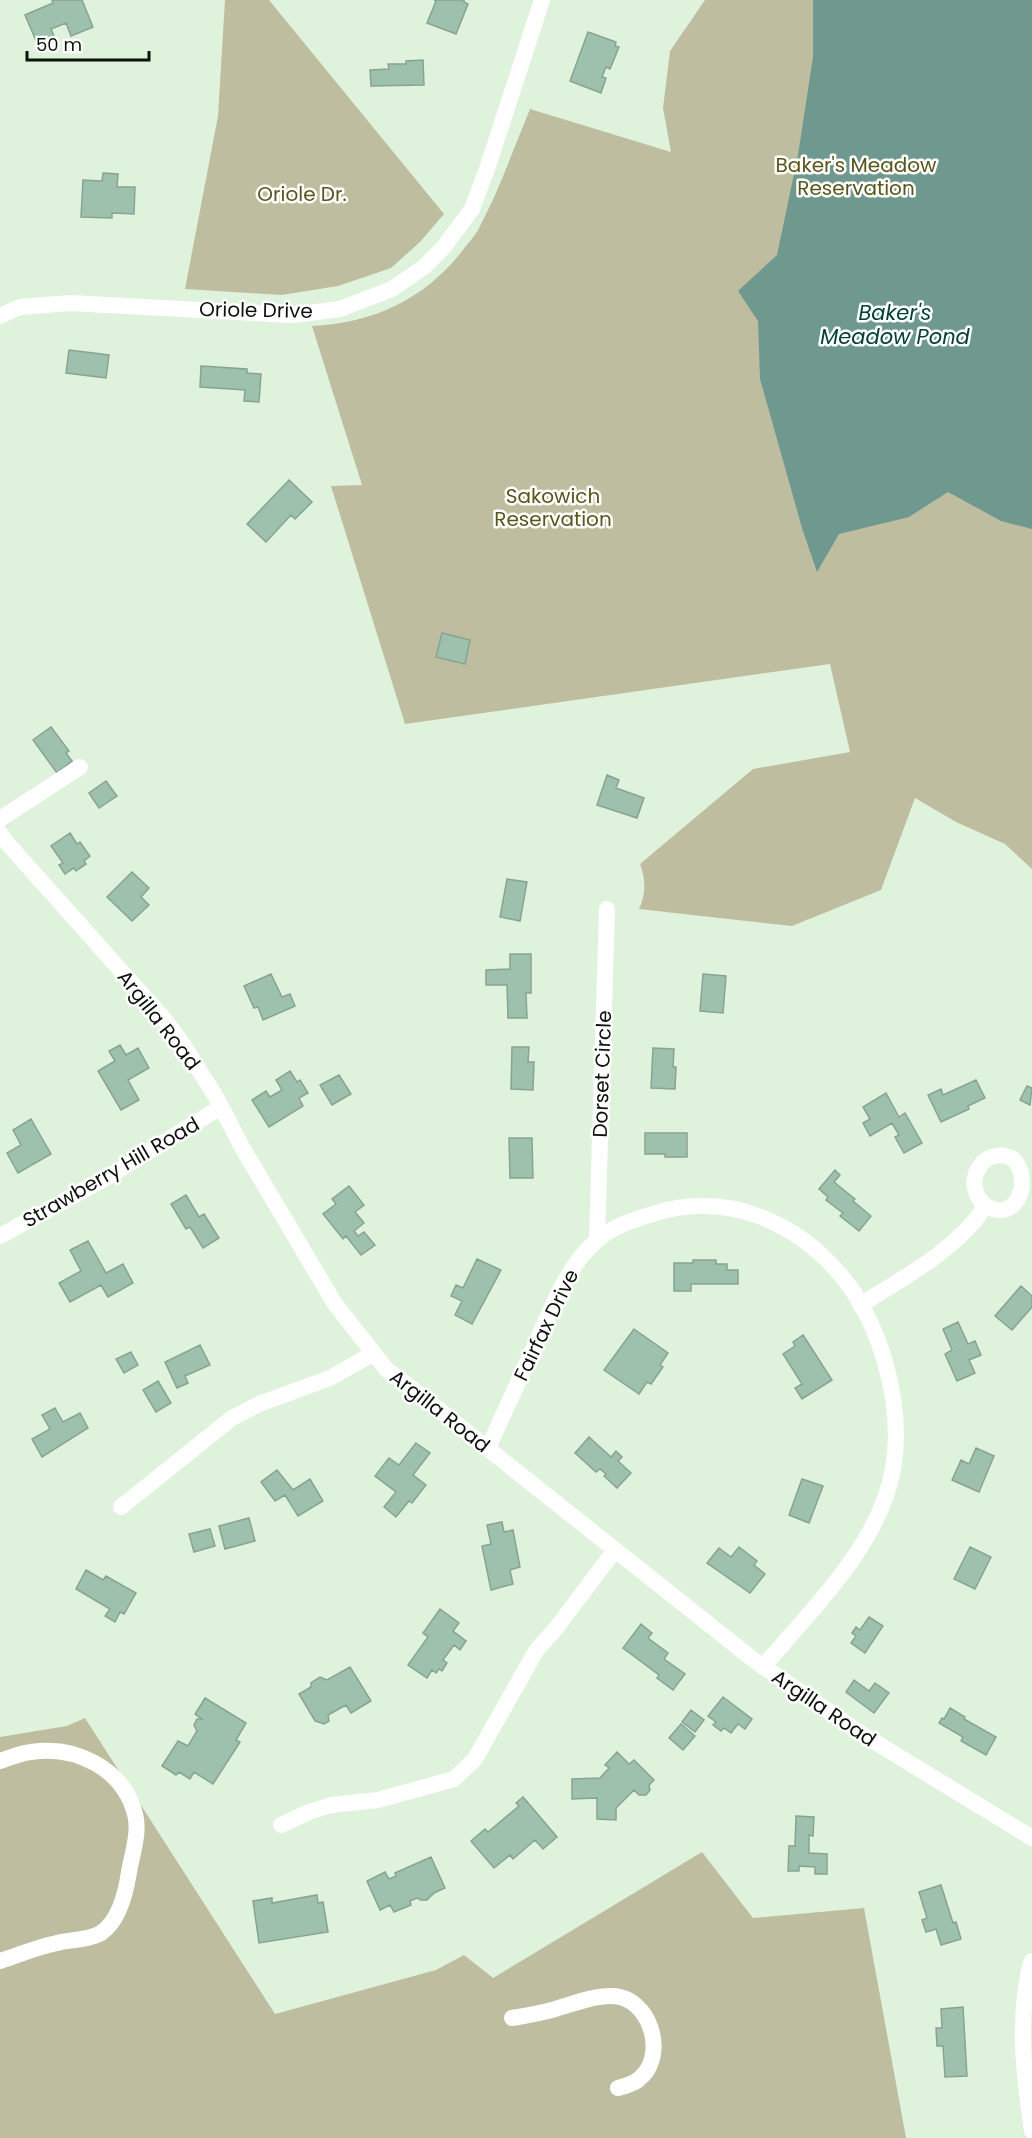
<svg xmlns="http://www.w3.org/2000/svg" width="1032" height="2138" font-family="Poppins,sans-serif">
<rect width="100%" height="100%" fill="#dff3dc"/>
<path fill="#bfbd9f" d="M225 0H269L444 214 420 242 391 268 338 286 282 295 185 289 218 116Z
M705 0H1032V869L1005 844 956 822 915 798 881 890 792 926 639 909C646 894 646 880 640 864L753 769 850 752 830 664 405 724 331 486 362 485 312 326C374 323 425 299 463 250 467 244 473 238 477 232 498 193 513 150 530 109L671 152 663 108 670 51Z
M85 1718 275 2014 436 1970 464 1955 493 1978 702 1852 753 1918 864 1908 906 2138H0V1737L67 1726Z"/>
<path fill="#6f988f" d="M813 0H1032V529L1001 521 948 492 909 517 839 534 817 572 802 528 760 379 758 321 738 291 777 255 798 155 813 57Z"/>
<path fill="#9ec1ad" stroke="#88a394" stroke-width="1.5" d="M52 0H82L93 27 71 36 66 23 51 29 54 36 37 43 25 15 53 3Z
M434 0H464V2L468 4 456 34 427 23 436 1Z
M588 32 616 42 615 46 619 47 610 69 606 67 602 77 606 78 601 93 570 81Z
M423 60 424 85 371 86 370 70 389 69 388 64H406V61Z
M103 173 118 174 117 187H135L134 214 112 213V218L81 217 83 180 102 181Z
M69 350 109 355 106 378 66 373Z
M201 366 247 369V373L261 374 259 402 244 401 245 390 200 387Z
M289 480 312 502 295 519 291 515 266 542 247 524Z
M442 633 470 640 465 664 436 657Z
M51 727 69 751 66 753 72 761 57 773 33 740Z
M607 775 619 780 616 788 644 798 637 818 597 805Z
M106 781 117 796 99 808 89 793Z
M70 833 77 844 80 842 90 856 84 861 86 864 76 871 74 868 65 874 59 865 63 863 51 846Z
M132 872 149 888 141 897 149 905 132 921 107 897Z
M507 879 527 882 520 921 500 917Z
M510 954H531V993H526L527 1018H508L507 985H486V970L510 969Z
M271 974 282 997 290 994 295 1006 263 1020 258 1007 254 1008 244 986Z
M703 974 726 976 723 1013 700 1011Z
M120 1045 126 1055 138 1048 149 1068 128 1080 139 1100 121 1110 98 1071 115 1061 109 1051Z
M512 1047H529L528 1062H534L533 1090 511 1089Z
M653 1048 674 1049 673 1067H676L675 1089 651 1088Z
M290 1071 297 1082 300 1080 308 1093 299 1098 303 1106 269 1127 252 1100 266 1091 270 1097 282 1090 276 1080Z
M339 1075 351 1094 332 1105 320 1085Z
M976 1080 985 1098 968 1106 969 1109 941 1122 928 1095 941 1089 943 1095Z
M1027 1086 1032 1088 1030 1105 1020 1100Z
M886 1093 899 1117 905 1113 922 1143 904 1153 895 1137 899 1135 892 1123 870 1136 863 1123 870 1119 863 1107Z
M31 1119 51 1154 18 1173 7 1153 21 1145 13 1130Z
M645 1133H687V1157H665V1154H645Z
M509 1138H532L533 1178H510Z
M835 1170 840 1175 834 1182 855 1199 853 1201 871 1216 859 1231 840 1216 843 1213 826 1200 828 1197 819 1189Z
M349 1186 364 1205 355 1212 364 1223 354 1231 358 1236 364 1232 375 1245 361 1255 346 1236 343 1239 323 1214 336 1204 332 1199Z
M186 1195 199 1217 204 1214 219 1238 203 1248 190 1227 186 1229 171 1204Z
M88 1241 106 1273 123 1264 133 1283 108 1297 101 1285 70 1302 59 1283 81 1271 70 1250Z
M477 1259 501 1270 472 1324 455 1315 462 1301 451 1296 456 1285 463 1288Z
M693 1260H716V1264H727V1270H738V1284H691V1291H674V1263H693Z
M1021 1286 1032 1296V1307L1012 1330 995 1316Z
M958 1322 968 1344 975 1341 981 1355 969 1360 975 1373 957 1381 945 1354 952 1350 943 1329Z
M634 1329 668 1353 660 1365 663 1367 651 1384 647 1382 639 1394 604 1370Z
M803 1335 832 1380 802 1399 795 1388 802 1384 783 1354 795 1346 793 1342Z
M200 1345 210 1365 185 1376 188 1383 177 1388 165 1362Z
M131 1352 138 1365 124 1373 116 1359Z
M158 1381 171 1403 156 1412 143 1390Z
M55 1408 63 1422 80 1413 88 1428 42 1457 32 1439 50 1429 42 1415Z
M589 1437 611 1457 616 1451 622 1457 618 1461 631 1473 617 1488 604 1476 606 1474 600 1469 596 1472 575 1453Z
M416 1443 430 1453 413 1475 426 1485 412 1503 409 1501 396 1517 384 1507 396 1492 375 1476 389 1458 399 1465Z
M976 1448 994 1456 979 1492 952 1480 961 1460 969 1464Z
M277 1470 293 1490 310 1479 323 1501 298 1516 285 1495 275 1501 261 1482Z
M802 1479 823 1486 809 1523 789 1515Z
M249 1518 255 1541 225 1549 219 1526Z
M502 1522 504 1532 513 1530 520 1567 510 1570 513 1584 491 1590 482 1546 491 1544 487 1525Z
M210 1529 215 1546 194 1552 189 1534Z
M739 1547 757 1561 754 1565 765 1574 750 1593 707 1563 719 1548 731 1557Z
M970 1547 991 1557 975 1589 954 1579Z
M86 1570 103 1580 106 1576 136 1593 124 1614 120 1612 115 1622 105 1616 110 1609 76 1589Z
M440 1609 459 1623 453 1631 466 1641 460 1650 454 1645 443 1660 447 1663 442 1671 439 1669 436 1673 432 1670 427 1678 408 1665 428 1637 423 1633Z
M869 1617 883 1626 865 1653 851 1643 856 1636 852 1633 856 1627 860 1630Z
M641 1624 652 1633 648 1638 668 1653 664 1659 685 1674 673 1690 657 1678 659 1675 623 1648Z
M350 1667 371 1701 351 1713 346 1705 328 1715 329 1721 324 1724 315 1721 299 1694 311 1687V1683L320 1677 327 1680Z
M854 1680 869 1691 875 1683 889 1693 874 1713 846 1692Z
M723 1697 752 1719 745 1729 738 1724 731 1733 724 1728 721 1731 713 1725 716 1722 708 1716Z
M205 1698 246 1723 236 1740 240 1742 213 1784 194 1772 190 1779 179 1772 176 1775 162 1766 178 1741 188 1746 197 1731 194 1725 197 1719H202L195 1714Z
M950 1708 965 1717 964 1719 996 1737 986 1755 961 1741 963 1737 939 1723 942 1718 944 1719Z
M691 1710 704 1720 695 1732 682 1722Z
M681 1724 695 1736 683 1750 669 1738Z
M617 1752 629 1764 634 1760 654 1780 649 1785 650 1790 646 1795H639L634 1790 616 1808V1820L597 1819V1798L572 1799V1779L600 1778 609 1768 605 1765Z
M523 1797 557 1837 543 1849 535 1840 513 1859 510 1855 494 1868 471 1841 485 1829 488 1832 519 1806 516 1803Z
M796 1816 814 1817 813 1836 809 1835V1853L827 1854V1874H815V1867L799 1866V1871H788L789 1846H795Z
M431 1857 445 1888 434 1893 427 1900H421L417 1898 410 1901 411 1905 394 1912 390 1905 380 1910 367 1881 385 1872 389 1879 396 1876 395 1873Z
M941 1885 953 1923 956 1922 961 1939 941 1945 936 1929 926 1932 922 1920 927 1918 919 1892Z
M317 1895 318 1903 323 1902 328 1932 259 1943 253 1901 272 1898V1903Z
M963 2007 967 2076 945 2077 943 2046H937L936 2028H942L941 2009Z"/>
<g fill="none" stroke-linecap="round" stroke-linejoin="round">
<path stroke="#fff" stroke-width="16" d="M0 316 20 307 70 303 293 315 340 309 392 289 424 267 443 248 472 209 488 166 542 0
M0 819 80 767
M0 833 8 844 165 1020 184 1046 216 1097 243 1149 335 1304 387 1370 414 1390 755 1661 862 1734 1032 1838
M0 1236 106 1178 221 1107
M597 1239 607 909
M860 1305C905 1277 956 1250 986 1206 1020 1224 1032 1177 1013 1159 984 1143 959 1184 986 1206
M488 1448C504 1413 520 1378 536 1343 552 1307 566 1268 596 1241 612 1226 636 1219 656 1213 727 1191 798 1222 844 1279 882 1327 904 1408 893 1469 879 1546 812 1609 763 1667
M121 1507 232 1418 259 1404 330 1378 374 1353
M0 1761C10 1758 20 1753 31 1752 75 1745 123 1768 135 1814 140 1832 132 1854 129 1872 126 1892 119 1921 101 1933 87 1941 71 1939 57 1943 37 1947 19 1955 0 1961
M281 1825 309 1812 331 1805 378 1800 454 1779 475 1759 536 1651 557 1627 615 1550
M1032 1961C1028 1969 1028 1979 1026 1988 1019 2036 1025 2083 1032 2131
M512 2018C524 2016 536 2014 548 2011 568 2006 600 1992 620 1997 653 2005 666 2058 639 2079 634 2084 625 2086 618 2088"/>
</g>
<g text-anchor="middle" stroke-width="5" stroke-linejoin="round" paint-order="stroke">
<g font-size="20" fill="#59551b" stroke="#fff">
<text x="856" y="172">Baker's Meadow<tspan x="856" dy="23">Reservation</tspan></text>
<text x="302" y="201">Oriole Dr.</text>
<text x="553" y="503">Sakowich<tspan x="553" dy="23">Reservation</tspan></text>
</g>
<g font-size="20" fill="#0c130c" stroke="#fff">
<text transform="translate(256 310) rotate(1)" y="7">Oriole Drive</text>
<text transform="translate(159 1020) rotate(52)" y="7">Argilla Road</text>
<text transform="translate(602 1074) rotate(-88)" y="7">Dorset Circle</text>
<text transform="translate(111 1172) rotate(-30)" y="7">Strawberry Hill Road</text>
<text transform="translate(546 1325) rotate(-64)" y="7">Fairfax Drive</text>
<text transform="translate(440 1411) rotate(38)" y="7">Argilla Road</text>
<text transform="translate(824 1708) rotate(34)" y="7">Argilla Road</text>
</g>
<g font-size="21" font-style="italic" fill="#004036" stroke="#fff">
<text x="895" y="320">Baker's<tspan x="895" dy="24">Meadow Pond</tspan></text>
</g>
</g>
<path d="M27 51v9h122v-9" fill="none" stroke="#0c130c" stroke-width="3"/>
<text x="36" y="51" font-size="18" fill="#0c130c" stroke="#ffffff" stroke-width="4.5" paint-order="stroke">50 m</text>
</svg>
